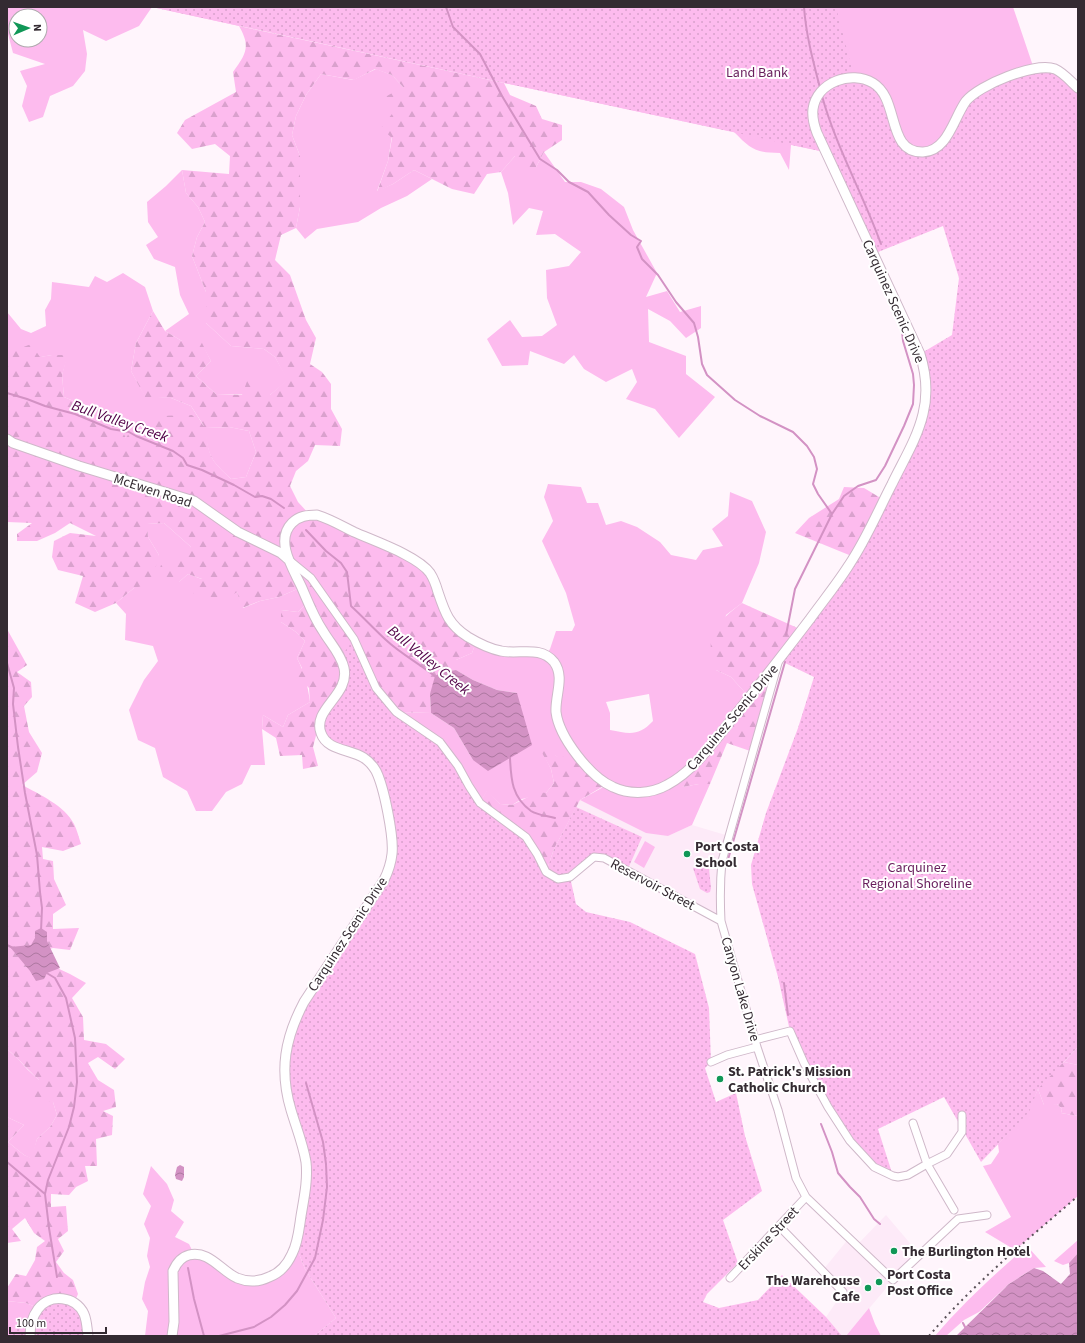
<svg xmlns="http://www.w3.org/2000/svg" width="1085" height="1343" font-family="'Source Sans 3',sans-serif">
<defs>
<pattern id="forest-firs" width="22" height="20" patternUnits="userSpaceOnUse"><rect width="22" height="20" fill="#fdbbee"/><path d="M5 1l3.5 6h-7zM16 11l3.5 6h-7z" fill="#d9a1cd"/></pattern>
<pattern id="park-dots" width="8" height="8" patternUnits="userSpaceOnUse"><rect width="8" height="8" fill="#fdbbee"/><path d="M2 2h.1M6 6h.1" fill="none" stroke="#d9a1cd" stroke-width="1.8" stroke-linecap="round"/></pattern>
<pattern id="water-waves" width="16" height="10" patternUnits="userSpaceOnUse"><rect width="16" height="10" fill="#d392c4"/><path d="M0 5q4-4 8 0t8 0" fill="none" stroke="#ac77a0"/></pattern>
</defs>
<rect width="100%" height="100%" fill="#fff5fc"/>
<path fill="#fdeaf8" d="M580 800 668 836 692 825 729 836 722 861 721 921 604 858 554 849Z
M886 1215 920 1255 893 1280 846 1336H842L826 1317 843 1292 823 1270 849 1238 857 1245Z"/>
<path fill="#fdbbee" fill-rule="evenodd" d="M7 7H250L239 26 152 7 139 26 106 41 83 30 87 54 85 71 73 86 50 96 43 117 29 122 22 106 27 86 20 71 45 64 13 53 7 30ZM16 16H40V40H16Z
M802 7H1013L1034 69 935 149 825 152 791 145 789 170 780 153C755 153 751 149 734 132L504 83Z
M376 69 392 75 403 87 396 110 388 161 377 191 393 184 414 170 432 179 407 196 381 208 358 222 317 229 305 239 296 228 300 207V156L292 135 296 116 306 95 321 74 353 80Z
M544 152 565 182H581L601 189 624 207 633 230 657 273 646 297 667 291 680 312 701 306V328L686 338 670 321 648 309 649 342 686 356V374L715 397 679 438 655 409 626 399 637 382 632 369 606 382 584 369 574 355 564 364 530 351 528 365 502 366 487 339 510 320 522 337 542 336 557 325 547 298 546 270 569 266 581 252 555 234 536 235 543 211 529 208 513 225 508 193 501 172 516 155 536 167Z
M182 170 186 193 198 207 205 222 197 237 192 256 206 292V323L231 346 264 349 275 357 288 380 270 395 216 394 196 376 211 361 200 341H182L165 331 189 314 180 295 175 267 154 259 146 245 158 237 148 222 147 202 166 186Z
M123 273 145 287 153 311 136 343 131 371 145 396 171 398 191 406 205 428 229 427 249 431 256 452 246 477 231 479C211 460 208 457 205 428L126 438 119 424 101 418 83 405 64 397 62 375 67 355H52L7 363V312L21 329 31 333 46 326 45 310 51 299 52 282 89 287 95 276 107 282Z
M548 484 581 487 587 503H598L606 525 621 521 637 527 660 542 671 555 696 560 703 550 723 546 712 529 728 516 730 492 752 501 766 532 759 563 742 603 726 615 716 670 731 677 749 697 682 787 699 784H710L692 825 668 836 646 833 580 800 607 785 556 756 542 751 551 769 554 783 546 793 522 799 512 805 500 804 487 791 480 803 396 712 431 713 454 728 473 760 517 693 497 690 473 680 456 670V660L472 653 476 642 546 655 550 649 556 631H572L575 625 566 593 542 541 553 521 544 497ZM649 694 653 721C639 736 630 734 610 730V713L606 702Z
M164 523 191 547 179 582 188 574 237 592 243 608 260 601 279 597 302 587 308 602 298 612 281 610V622L296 632 305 641 297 658C304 672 308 686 310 702L288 715 283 727 263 715 262 729 265 765H251L242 784 226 792 212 811H196L187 791 163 777 155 748 138 740 129 710 144 680 158 661 153 646 125 640 126 614 116 603 134 588 159 555 148 537 146 524Z
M645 841 655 847 644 868 634 862Z
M1078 1047V1065L1064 1062Z
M7 1049 18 1059 28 1070 39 1080 53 1102 57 1115 50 1127 37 1139 32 1159 24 1155 8 1142 24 1125 7 1117Z
M1038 1089 1044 1105 1057 1104 1062 1109 1061 1113 1078 1116V1196L1015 1250 985 1232 1011 1217 983 1166 991 1164 999 1152 998 1144 1028 1112Z
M151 1166 167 1184 174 1200 171 1211 184 1222 175 1237 189 1244 194 1254 238 1278 274 1276 296 1246 305 1269 336 1318 314 1336H145L148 1311 142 1299 145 1282 150 1267 147 1256 150 1238 144 1224 151 1206 143 1194Z
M1078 1240V1253L1069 1263 1063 1265 1054 1261Z
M1027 1246 1046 1267 1034 1268 1009 1284 979 1312 964 1320 946 1336H935C963 1303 995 1274 1027 1246Z
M7 1301 26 1303 38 1308 85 1315 7 1336Z
M869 1308 875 1324 881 1336H846Z"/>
<path fill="url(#forest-firs)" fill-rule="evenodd" d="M239 26 504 83 510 95 536 106 542 119 562 125V140L544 152 536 167 522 169 515 156 501 172 487 174 474 194 452 189 414 170 393 184 377 192 388 161 392 138 381 128 395 110 385 97 403 87 392 75 375 69 354 80 321 74 306 95 296 116 292 135 300 156V207L296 228 281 235 275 260 290 275 306 320 316 338 310 364 322 372 331 384V409L342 429 340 446 315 445 308 461 296 471 290 486 298 502 310 515 423 566 444 609 476 642 472 653 456 660V670L442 672 430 694 431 713 396 712 345 674 320 720 313 747 318 766 303 769 302 755 280 756 276 738 262 729 263 715 283 727 288 715 310 702 309 688 298 677 302 668 297 658 305 641 296 632 281 622V610L298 612 308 602 302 587 279 597 260 601 242 608 237 592 218 604 193 593 202 579 188 574 179 582H165L157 577 161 565 177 563V555L191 547 164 523 147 524 148 537 159 555 151 584 134 588 116 603 95 612 75 603 83 576 58 570 52 557 54 541 70 533 96 536 70 523 55 533 37 541H17V534L32 523 7 522V363L16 350 31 344 40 357 52 355H68L62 375 64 397 83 405 101 418 119 424 126 438 137 420 158 416 192 415 204 426 191 406 171 398 145 397 131 371 136 343 153 311 165 331 182 341H201L211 361 196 376 216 394 242 395 250 373 270 395 287 380 275 357 264 349 231 346 206 323V292L192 256 197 237 205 222 198 207 186 193 182 170 229 174 230 156 215 144 192 149 177 133 185 120 236 92 233 72C246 54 251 47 239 26ZM229 427 249 431 256 452 246 477 231 479C211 460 208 457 206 428Z
M844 487 864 488 884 500 854 557 795 533 809 518 839 499Z
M742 603 802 630 779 660 753 752 727 743 710 784H699L682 787 676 780 749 697 731 677 716 670C714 664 712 657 711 651 708 630 727 614 742 603Z
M7 629 27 665 17 672 31 682 32 697 24 706 29 732 42 753 37 772 22 785C39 794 65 806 74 824 77 830 79 838 81 844L63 851 42 847 43 859 53 861 54 879 66 905 53 914V929L79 928 70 950 53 948 29 955 70 974 86 983 72 998 83 1017 84 1040 106 1044 125 1059 115 1069 98 1057 88 1063 98 1080 114 1090 116 1107 103 1111 113 1116 112 1135 96 1139 97 1166H85L88 1181 76 1187 69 1195 51 1194V1207L66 1206 68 1231 58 1239 64 1251 56 1262 64 1273 73 1280 78 1294 74 1303 38 1308 26 1303 7 1301V1288L16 1274 26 1276 35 1260 37 1247 45 1241 34 1233 25 1218 12 1229 21 1241 7 1243V1117L24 1125 8 1142 24 1155 31 1158 37 1139 50 1127 57 1115 53 1102 34 1098 39 1080C28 1070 19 1059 7 1049Z
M548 747 556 756 580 759 607 784 580 800 554 849 546 872 480 803 487 790 500 804 512 805 538 792 546 793 554 783 551 769 541 751Z
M1064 1062 1078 1065V1116L1061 1113 1062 1109 1057 1104 1050 1106 1044 1105 1038 1089 1043 1077Z"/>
<path fill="url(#park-dots)" d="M152 7H836L854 77 874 84 906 146 935 149 977 91 1047 67 1078 88V1047L1038 1089 1029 1112 981 1162 944 1097 878 1129 893 1176 874 1167 850 1141 790 1031 778 977 752 884 751 865 766 813 798 728 814 677 779 660 848 567 923 415 920 354 952 335 959 278 943 226 873 254 825 152Z
M354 639 376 688 395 712 440 742 480 803 526 837 546 872 554 849 576 807 642 837 627 871 595 857 570 877 576 904 586 912 630 922 695 954 709 1008 711 1062 705 1068 716 1102 736 1093 745 1136 762 1191 723 1220 738 1263 707 1294 703 1302 719 1308 758 1300 782 1275 826 1317 842 1336H314L336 1318 305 1269 296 1246 306 1176 286 1093 292 1027 379 889 392 846 372 765 335 747 319 728 341 687 340 658Z
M708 859 711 888 710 892 707 893 700 889 693 868 700 866 699 862Z
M51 1300 80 1308 88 1336H7V1329H30L31 1322Z"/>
<path fill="url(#water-waves)" d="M456 670 473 680 497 690 517 693 532 745 488 771 473 760 454 728 431 713 430 694 435 676 442 672Z
M41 928 47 932V941L60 968 47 973 44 979 36 981 30 971 10 947 31 945 35 938V931Z
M180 1165 184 1167V1177L182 1181 176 1179 175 1175 177 1167Z
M1078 1253V1336H956L1009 1284 1034 1268 1043 1271 1061 1284 1070 1274 1069 1263Z"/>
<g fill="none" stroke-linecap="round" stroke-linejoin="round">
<path stroke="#d392c4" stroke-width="2" d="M446 7 453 27 480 54 502 96 540 159 557 170 569 182 588 192 609 215 631 235 641 241 637 247 642 259 658 275 676 302 694 323 698 337 702 364 707 375 735 400 760 416 793 432 807 446 814 457 817 469 813 484 818 494 832 514
M804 7C806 35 813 61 820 88
M822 96C836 147 863 194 881 244
M7 393 27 399 45 406 75 414 111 429 129 432 136 436 173 451 183 458 187 465 202 470 234 485 255 497 262 496 271 499 284 508
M306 530 326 551 341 563 347 572 351 606C363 617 374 629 386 640 401 654 420 664 436 677
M786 635 795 589 832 514 844 496 858 486 876 480 885 466 904 426 913 404 914 385 913 374 903 341 902 331
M7 663 14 688 13 704 18 747 25 793 37 855 40 892 42 908 41 931
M508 756 510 758C511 780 512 797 531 811 537 815 548 816 555 818
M727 863 785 662
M7 945 13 948
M45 972 55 978 66 998 75 1038 77 1082 74 1107 69 1127 48 1180 45 1194 49 1228 57 1277
M784 983 788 1015
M821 1124 832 1152 838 1173 850 1187 860 1197 874 1219 880 1224
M7 1162 45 1194
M188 1268 194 1299 204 1336
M963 1323 965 1327
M54 1332V1336
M219 1336 254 1327 271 1317 285 1305 297 1291 315 1258 323 1220 327 1187 326 1164 323 1142 306 1083"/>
<g stroke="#cfb8c9" stroke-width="9">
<path id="minor" d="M289 560 311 578 354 639 376 688 396 712 440 742 458 766 469 786 480 803 526 837 537 854 546 872 558 879 570 877 594 857 604 858 721 921
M778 663 722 861C720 881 720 901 721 921L757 1047 778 1110 796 1178 806 1197 893 1280 958 1219 987 1215
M755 1040 790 1031 804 1063 828 1107 850 1141 874 1167 893 1176 898 1177 908 1175 927 1164 947 1154 962 1132V1115
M711 1062 727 1055 757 1047
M913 1123 927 1164 954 1210
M779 1226 843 1292
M730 1278 806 1197"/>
</g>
<g stroke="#cfb8c9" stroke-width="11">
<path id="tertiary" d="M7 439 13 443 79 466 194 501 238 532 281 553 289 560
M30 1336C30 1326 32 1317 38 1309 50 1293 76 1296 84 1314 87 1321 87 1329 88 1336
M172 1336 174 1322 173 1271C176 1264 181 1257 189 1255 209 1250 221 1271 237 1278 247 1282 259 1282 269 1277 280 1273 287 1265 292 1254 298 1243 299 1229 301 1216 304 1198 308 1180 306 1162 303 1144 296 1127 291 1110 279 1070 285 1038 304 1002L384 880C388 872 391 863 392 854 394 837 384 787 376 771 373 766 369 761 364 758 351 749 327 751 321 733 312 709 350 695 344 668 341 654 330 643 323 631 314 618 308 602 302 588 294 570 274 541 292 523 299 516 307 515 317 515 330 519 342 526 354 532 374 541 418 556 430 573 434 579 436 585 438 592 445 613 449 625 468 637 478 643 490 649 501 651 519 655 540 645 554 662 565 677 555 695 556 712 559 737 590 777 613 787 630 795 651 794 667 785 698 769 722 730 744 704 766 676 788 648 810 619 823 601 837 584 849 565 866 540 878 511 892 484 903 461 917 439 923 414 928 394 926 373 920 354L817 133C814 125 812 117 813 109 817 82 851 70 873 83 900 99 886 153 923 152 948 151 954 117 966 101 979 85 1035 62 1055 69 1064 73 1071 82 1078 88"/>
</g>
<use href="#minor" stroke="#fff" stroke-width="7"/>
<use href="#tertiary" stroke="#fff" stroke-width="9"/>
<path stroke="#5a5158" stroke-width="2" stroke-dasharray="2 4" stroke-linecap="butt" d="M929 1336C973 1284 1026 1241 1078 1196"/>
</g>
<g fill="#109757" stroke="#fff" stroke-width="1.5">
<circle cx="687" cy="854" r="4"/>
<circle cx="720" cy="1079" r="4"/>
<circle cx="894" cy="1251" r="4"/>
<circle cx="879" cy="1282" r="4"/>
<circle cx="868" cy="1288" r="4"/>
</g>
<g text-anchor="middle" stroke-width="4" stroke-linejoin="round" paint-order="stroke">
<g font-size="14" fill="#681d5c" stroke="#fff">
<text x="757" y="77">Land Bank</text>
<text x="917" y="872">Carquinez<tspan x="917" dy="16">Regional Shoreline</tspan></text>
</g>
<g font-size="14" fill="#342b32" stroke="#fff">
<text transform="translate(894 301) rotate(66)" y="5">Carquinez Scenic Drive</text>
<text transform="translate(153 490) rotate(18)" y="5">McEwen Road</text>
<text transform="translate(732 717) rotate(-50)" y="5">Carquinez Scenic Drive</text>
<text transform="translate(653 884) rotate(28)" y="5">Reservoir Street</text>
<text transform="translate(347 934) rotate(-57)" y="5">Carquinez Scenic Drive</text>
<text transform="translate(741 989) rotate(74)" y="5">Canyon Lake Drive</text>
<text transform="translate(768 1238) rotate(-47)" y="5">Erskine Street</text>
</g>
<g font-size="14" font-weight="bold" fill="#342b32" stroke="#fff" text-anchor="start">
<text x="695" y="851">Port Costa<tspan x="695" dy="16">School</tspan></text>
<text x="728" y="1076">St. Patrick's Mission<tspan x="728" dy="16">Catholic Church</tspan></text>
<text x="902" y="1256">The Burlington Hotel</text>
<text x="887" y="1279">Port Costa<tspan x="887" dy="16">Post Office</tspan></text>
<text x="860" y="1285" text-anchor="end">The Warehouse<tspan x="860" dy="16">Cafe</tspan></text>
</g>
<g font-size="15" font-style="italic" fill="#510047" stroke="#fff">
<text transform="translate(120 421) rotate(19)" y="5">Bull Valley Creek</text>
<text transform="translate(429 660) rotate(39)" y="5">Bull Valley Creek</text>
</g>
</g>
<rect width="1085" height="1343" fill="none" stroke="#342b32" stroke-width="16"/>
<g transform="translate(28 28) rotate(88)"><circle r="19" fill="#ffffff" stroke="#aeaaad"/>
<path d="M0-3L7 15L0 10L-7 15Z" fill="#109757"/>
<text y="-6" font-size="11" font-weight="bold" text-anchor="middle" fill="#342b32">N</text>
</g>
<path d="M10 1327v6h96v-6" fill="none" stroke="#342b32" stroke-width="2"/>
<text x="16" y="1327" font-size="12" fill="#342b32" stroke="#ffffff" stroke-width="3" paint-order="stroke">100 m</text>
</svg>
